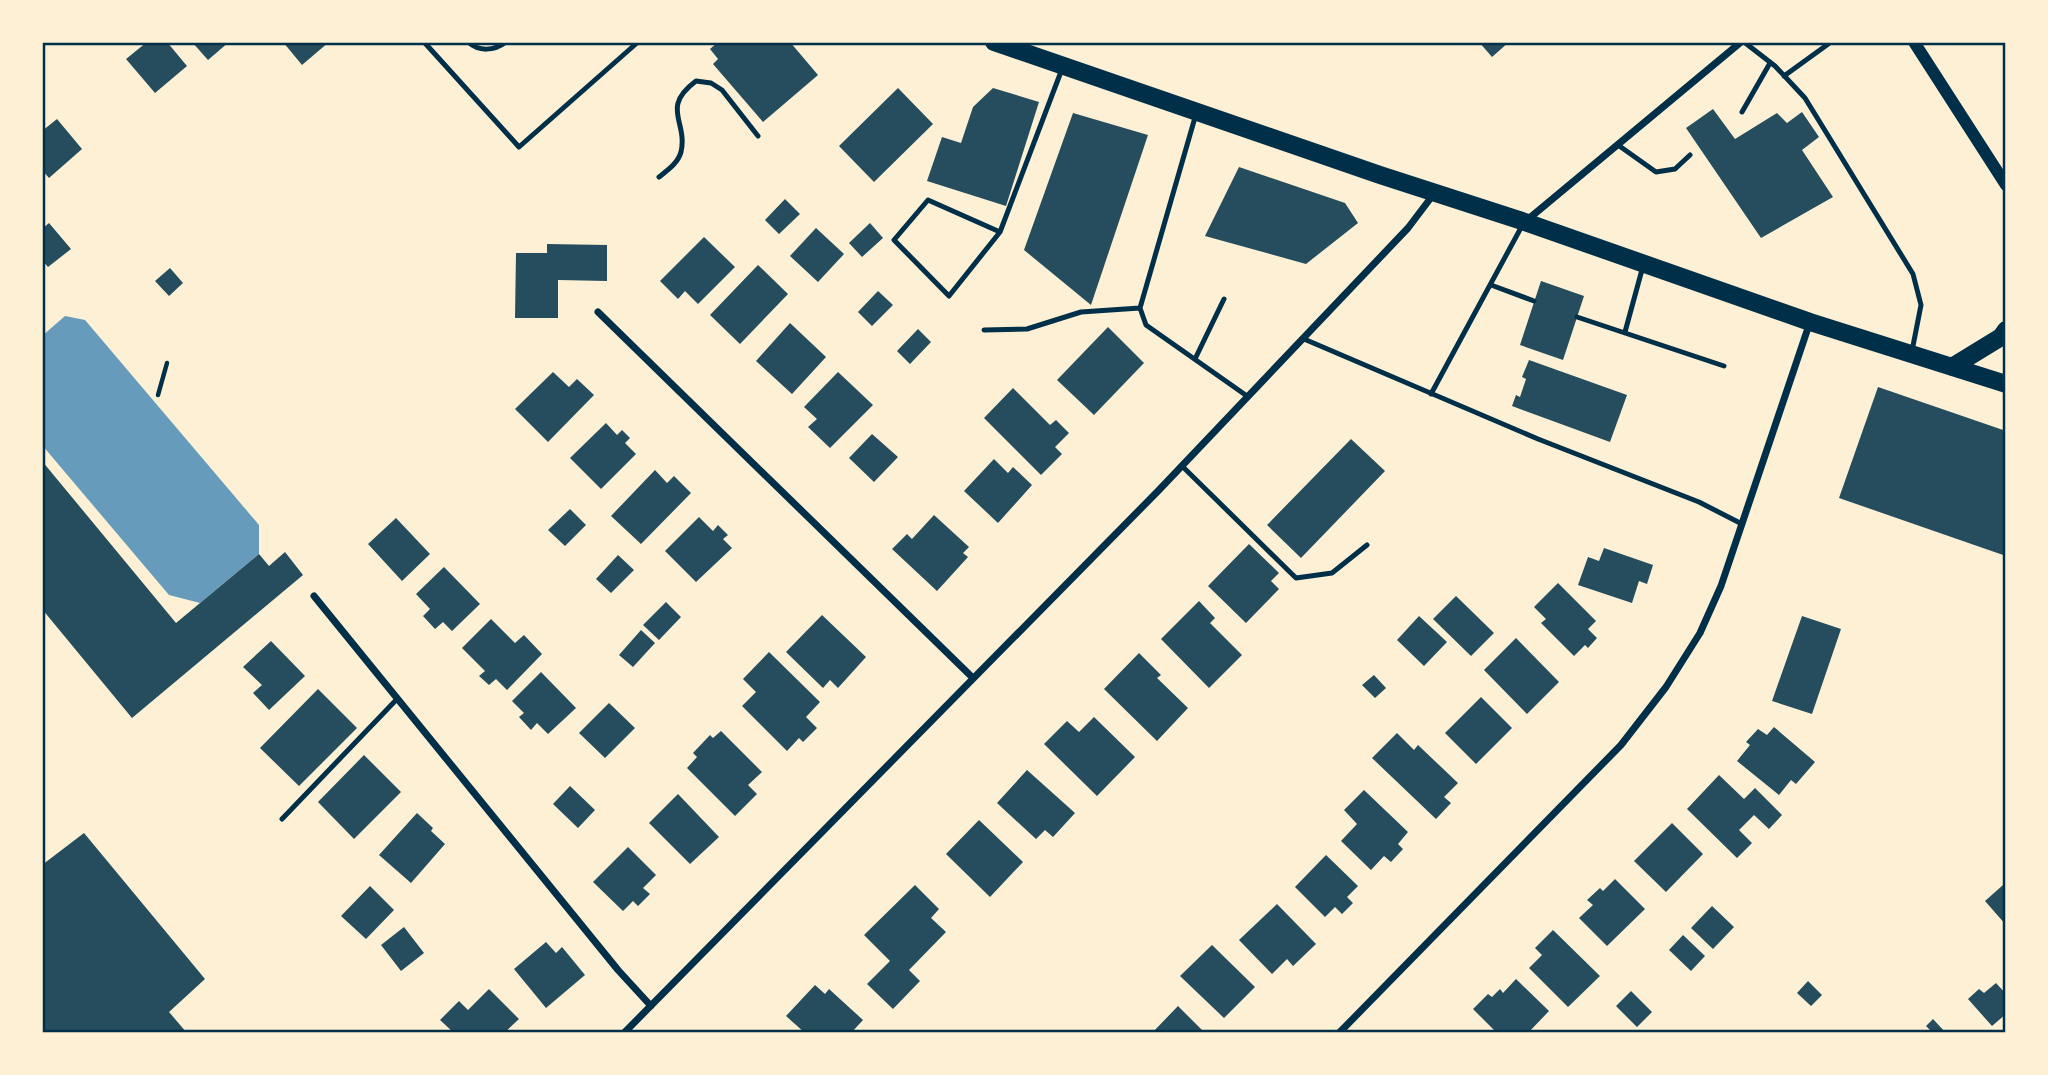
<svg xmlns="http://www.w3.org/2000/svg" width="2048" height="1075" font-family="'Zilla Slab',serif">
<rect width="100%" height="100%" fill="#fdf0d5"/>
<path fill="#669bbc" d="M65 316 85 320 259 525V554L200 603 169 595 42 445V336Z"/>
<path fill="#264d5e" d="M147 42H167L187 66 155 93 126 59Z
M192 42H229L208 60Z
M283 42H329L302 65Z
M718 42H790L818 75 763 122 713 64 718 59 710 49Z
M1479 42H1509L1492 57Z
M898 88 933 124 874 182 839 146Z
M993 88 1039 102 1006 206 927 181 942 137 961 143 973 107Z
M1713 109 1735 139 1777 113 1787 123 1802 112 1819 137 1802 150 1833 197 1761 238 1686 128Z
M1073 113 1148 135 1091 305 1024 250Z
M57 119 82 149 49 178 42 170V131Z
M1239 167 1345 203 1358 223 1306 264 1205 236Z
M785 199 800 214 779 234 765 220Z
M49 223 71 249 48 267 42 260V229Z
M870 223 883 238 862 257 849 243Z
M816 228 844 254 818 282 790 256Z
M704 237 735 267 698 304 685 291 678 299 660 281Z
M547 244 607 245V281L558 280V318H515L516 253H547Z
M758 265 788 294 740 344 710 315Z
M170 268 183 283 169 296 155 281Z
M1541 281 1584 296 1563 360 1520 345Z
M878 291 893 305 872 326 858 312Z
M790 323 826 357 792 394 756 361Z
M1108 327 1144 363 1094 415 1057 380Z
M918 329 931 342 910 364 897 351Z
M1529 360 1627 395 1610 442 1512 406 1516 395 1520 397 1526 379 1522 377Z
M553 372 569 387 577 379 594 395 548 442 515 409Z
M838 372 873 405 830 448 808 427 817 419 804 407Z
M1878 387 2006 431V556L1839 498Z
M1013 388 1050 425 1056 420 1069 433 1055 447 1062 454 1041 475 984 418Z
M606 423 617 435 622 430 630 438 625 443 636 454 601 489 570 458Z
M872 434 898 457 874 482 849 458Z
M1351 439 1385 471 1301 558 1267 525Z
M994 459 1008 473 1013 467 1032 485 998 523 964 491Z
M42 461 176 623 259 554 269 566 285 552 303 575 132 718 42 609Z
M655 470 667 483 674 476 691 493 641 544 611 516Z
M570 509 586 525 565 546 548 530Z
M934 515 969 547 963 553 968 557 937 591 892 549 907 534 912 539Z
M699 517 713 531 718 525 728 535 723 539 732 548 696 582 665 551Z
M396 518 430 554 402 581 368 544Z
M1249 544 1279 573 1271 581 1279 589 1246 623 1208 586Z
M1604 548 1653 565 1647 584 1639 581 1632 603 1578 585 1588 557 1599 561Z
M618 555 634 570 611 593 596 579Z
M444 567 480 604 452 631 443 622 435 629 423 616 430 609 416 594Z
M1558 583 1596 621 1588 629 1597 638 1588 648 1585 645 1574 656 1541 623 1546 619 1534 607Z
M1456 596 1494 633 1471 656 1433 619Z
M1199 601 1215 618 1210 623 1242 655 1209 688 1161 639Z
M666 602 681 617 659 640 643 625Z
M822 615 866 657 838 688 830 680 823 688 786 652Z
M1419 616 1447 642 1424 666 1397 640Z
M1802 616 1841 629 1812 714 1772 701Z
M491 619 515 643 524 635 542 654 507 690 496 679 489 685 479 676 485 671 462 648Z
M641 630 655 643 633 667 619 655Z
M1516 638 1559 682 1527 714 1484 670Z
M271 641 305 676 269 710 253 693 262 685 243 667Z
M769 652 820 702 806 717 817 728 803 742 799 738 787 751 742 706 756 692 743 679Z
M1139 653 1161 675 1157 678 1188 708 1157 741 1104 689Z
M541 672 576 708 548 734 537 723 531 730 519 717 524 713 512 701Z
M1374 675 1386 688 1375 698 1362 685Z
M318 689 357 728 299 786 260 748Z
M1481 697 1512 728 1476 764 1445 733Z
M609 703 635 728 605 758 579 733Z
M1094 717 1135 757 1097 796 1044 744 1067 721 1079 732Z
M1774 727 1815 762 1796 784 1791 780 1779 795 1737 761 1750 745 1746 742 1758 729 1767 735Z
M721 731 762 772 748 785 757 794 735 816 687 768 697 757 693 753 710 735 713 738Z
M1397 733 1414 750 1418 745 1458 783 1444 797 1451 803 1436 819 1372 758Z
M364 755 401 792 354 839 318 802Z
M1027 770 1075 813 1053 837 1045 830 1036 839 997 803Z
M1719 775 1744 799 1755 788 1782 815 1769 829 1754 815 1739 830 1752 843 1737 858 1687 809Z
M570 786 595 810 578 828 553 804Z
M1364 790 1408 832 1398 844 1403 849 1391 862 1384 856 1371 870 1341 841 1357 824 1344 810Z
M678 794 719 837 690 864 649 823Z
M417 813 433 828 431 831 445 844 411 883 379 855Z
M979 820 1023 862 990 897 946 854Z
M1672 823 1703 854 1666 892 1634 861Z
M84 833 205 979 169 1012 187 1033H48L42 1026V865Z
M628 847 656 875 643 888 650 894 638 906 633 901 623 911 593 882Z
M1326 855 1358 886 1347 897 1353 903 1342 914 1335 907 1325 917 1295 887Z
M1615 879 1645 909 1607 946 1579 918 1593 905 1587 900 1600 888 1603 891Z
M915 885 939 909 931 918 946 932 909 970 920 981 893 1009 867 984 890 961 864 935Z
M2003 885 2006 888V925L1985 901Z
M370 886 394 910 366 939 341 916Z
M1277 904 1316 944 1293 966 1287 959 1272 974 1239 940Z
M1712 906 1734 927 1713 949 1691 928Z
M404 927 424 953 401 971 381 945Z
M1553 930 1600 976 1568 1007 1529 968 1542 955 1535 948Z
M1683 935 1705 956 1691 971 1669 950Z
M546 942 556 953 562 947 585 975 546 1008 514 969Z
M1212 945 1255 987 1224 1018 1180 976Z
M1516 979 1549 1011 1528 1033H1497L1473 1009 1488 994 1492 997 1500 989 1503 993Z
M1808 981 1822 995 1811 1006 1797 993Z
M1996 983 2006 994V1014L1992 1026 1968 999 1979 989 1984 993Z
M815 985 825 994 829 989 863 1020 851 1033H805L786 1016Z
M489 989 519 1019 504 1033H454L440 1020 459 1001 468 1010Z
M1631 991 1652 1012 1637 1027 1616 1006Z
M1178 1006 1205 1033H1152Z
M1933 1019 1946 1033H1933L1926 1026Z"/>
<g fill="none" stroke-linecap="round" stroke-linejoin="round">
<path stroke="#003049" stroke-width="4.5" d="M158 395 167 363"/>
<path stroke="#003049" stroke-width="5" d="M424 42 519 147 638 42
M468 42C479 52 494 51 506 42
M1744 42 1775 66 1805 98 1913 274 1921 305 1912 351
M1784 76 1831 42
M1742 112 1770 63
M1196 114 1140 308 1146 325 1247 396
M1618 145 1656 172 1675 169 1690 155
M659 177C668 170 678 163 681 152 688 121 660 108 696 81L711 83 722 90 758 136
M1000 232 928 200 894 240 949 296 1000 232 1062 69
M1491 285 1534 301
M1577 317 1724 366
M984 330 1027 329 1081 312 1140 308
M1625 332 1643 266
M1304 339 1538 439 1699 502 1742 524
M1195 359 1224 299
M1431 394 1523 224
M1182 466 1296 578 1332 573 1367 545
M282 819 398 698"/>
<path stroke="#003049" stroke-width="7" d="M1526 221 1741 42
M598 312 973 678
M314 596 618 970 651 1006
M624 1033 1159 490 1408 228 1433 195
M1339 1033 1621 745 1666 687 1700 633 1721 586 1810 322"/>
<path stroke="#003049" stroke-width="12" d="M1914 42 2006 185"/>
<path stroke="#003049" stroke-width="18" d="M994 42 1380 175 1525 222 1810 322 2006 384
M1952 367 2001 337 2006 330"/>
</g>
<rect width="2048" height="1075" fill="none" stroke="#fdf0d5" stroke-width="88"/>
<rect x="44" y="44" width="1960" height="987" fill="none" stroke="#003049" stroke-width="2.5"/>
</svg>
